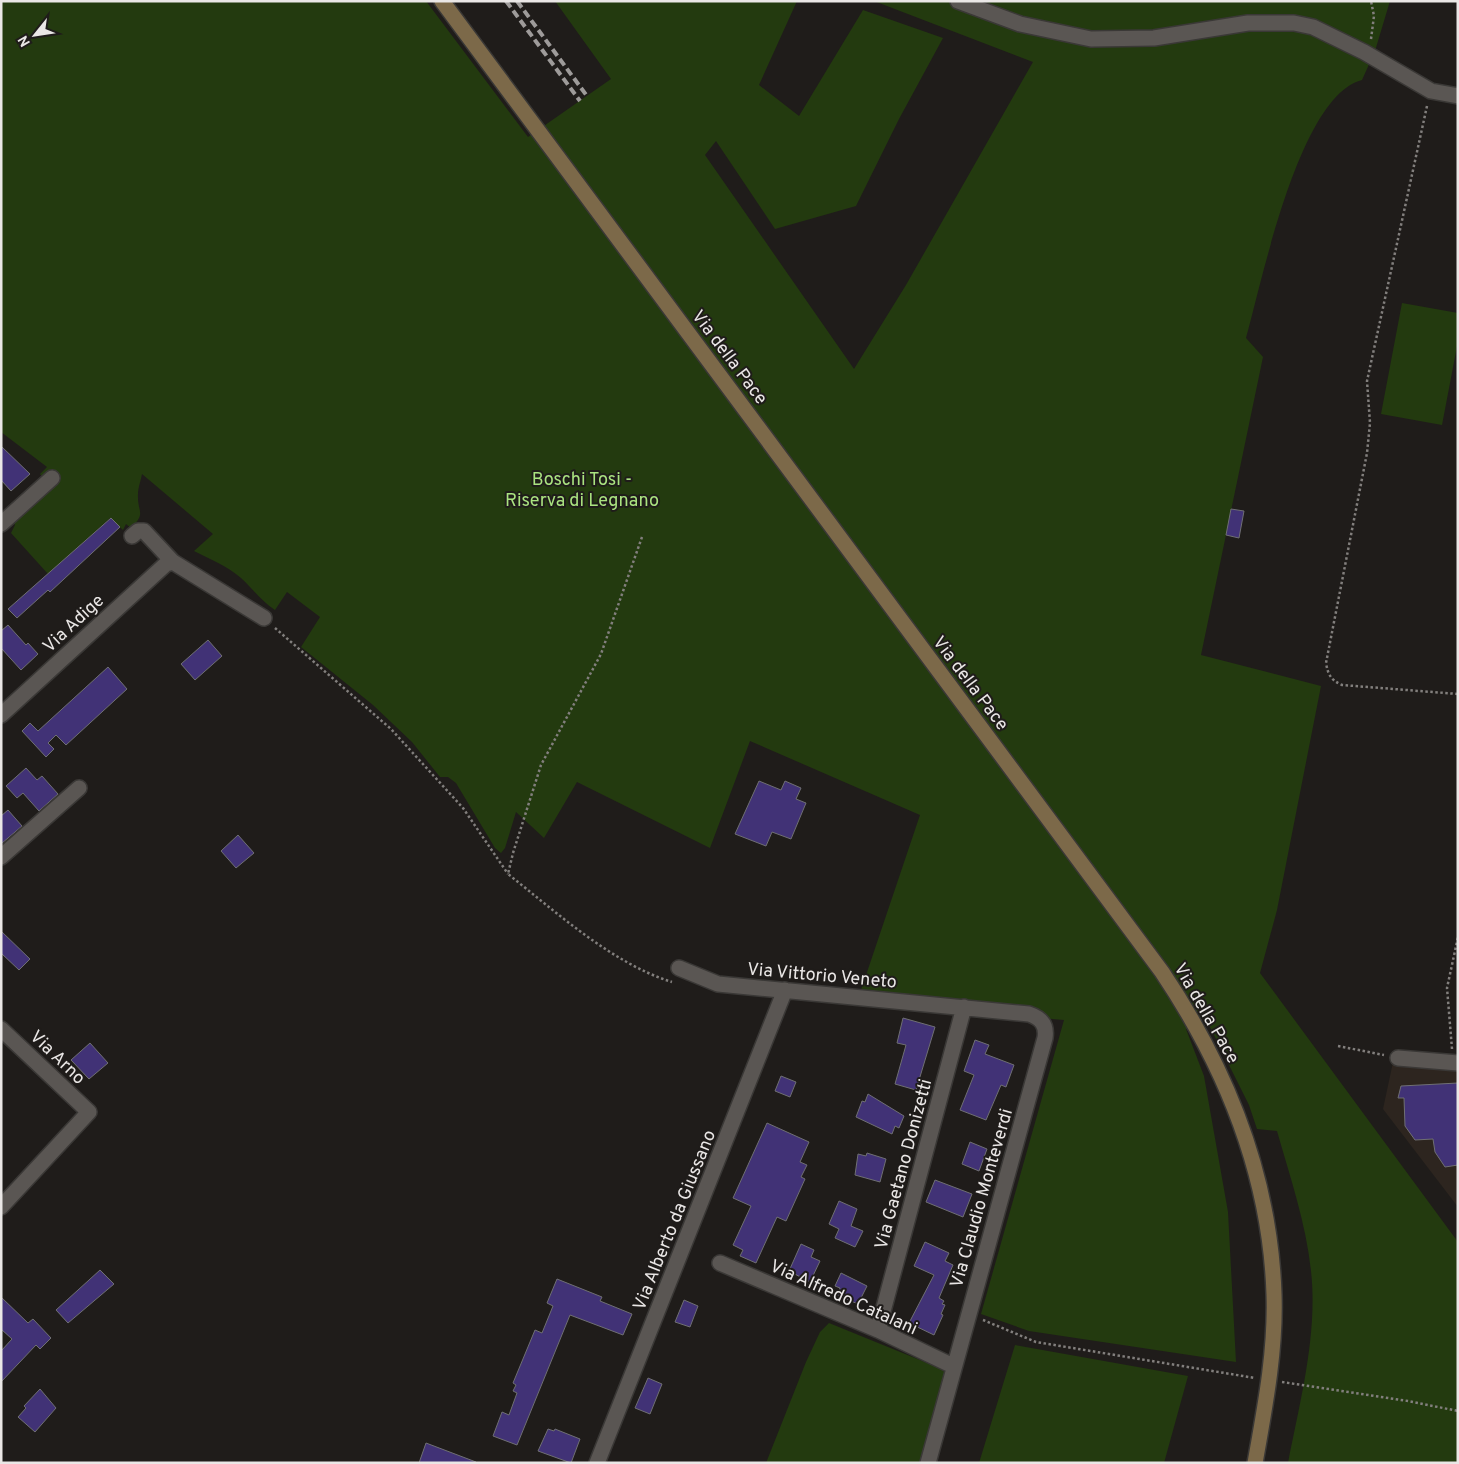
<svg xmlns="http://www.w3.org/2000/svg" width="1459" height="1464" font-family="Overpass,sans-serif">
<rect width="100%" height="100%" fill="#1f1c1a"/>
<path fill="#2d251f" d="M1393 1062 1458 1069V1207L1383 1109Z"/>
<path fill="#233a0f" d="M1 1H426L528 137 611 79 555 1H797L759 85 799 116 863 10 943 38 899 119 856 206 775 229 716 141 705 155 854 369 906 285 1033 62 874 1H1390L1375 51 1362 80C1299 96 1262 282 1246 338L1263 357 1201 655 1321 686 1277 910 1260 973 1458 1242V1463H1288C1300 1401 1318 1334 1311 1271 1306 1223 1290 1177 1277 1131L1257 1129 1249 1105 1204 1015 1186 1029 1204 1076 1228 1212 1236 1362 1029 1331 981 1314 1064 1020 1041 1018 861 990 920 815 750 741 710 848 577 782 544 838 516 812 505 848 501 853 495 848 456 783 448 777H440L412 742 373 705 301 647 320 617 287 592 275 610C261 601 253 589 241 578 227 566 210 559 194 551L213 534 142 474C141 480 138 488 138 494 137 513 147 512 131 528L126 524 123 530 110 518 48 574 11 533 15 525 13 522 51 486 40 474 47 467 1 432Z
M1402 303 1458 313V341L1442 425 1381 414Z
M829 1323 942 1369 945 1373 925 1463H766L806 1362 820 1332Z
M1015 1345 1188 1376 1164 1463H979Z"/>
<path fill="#413276" stroke="#6f6f73" d="M1 446 30 474 11 491 1 480Z
M1231 509 1244 511 1239 538 1226 535Z
M111 518 120 527 50 592 48 590 17 618 8 609Z
M8 625 26 645 28 643 38 654 21 670 1 648V631Z
M208 640 222 656 195 680 181 664Z
M108 667 127 689 66 745 56 735 48 743 54 749 46 757 22 731 30 723 38 731Z
M26 768 37 780 42 776 58 794 39 811 23 793 17 798 6 786Z
M759 781 781 790 785 781 801 788 796 799 806 803 791 839 772 832 766 846 735 834Z
M8 810 22 826 1 844V816Z
M238 835 254 853 236 868 221 851Z
M1 931 30 959 19 970 1 953Z
M903 1018 935 1027 916 1090 895 1084 906 1045 897 1043Z
M975 1040 989 1045 985 1054 1014 1065 1006 1087 1001 1085 986 1120 960 1110 974 1075 964 1071Z
M90 1043 108 1063 89 1079 71 1060Z
M781 1076 796 1082 790 1097 775 1091Z
M1458 1083V1165L1445 1167 1435 1152 1433 1139 1415 1140 1405 1126 1404 1098H1398L1401 1086Z
M868 1094 904 1116 899 1128 895 1126 892 1134 856 1117 862 1101 865 1102Z
M767 1123 809 1142 800 1162 807 1165 801 1177 805 1179 786 1221 777 1217 756 1263 740 1256 743 1250 733 1245 751 1206 733 1198Z
M970 1142 987 1149 979 1171 962 1164Z
M867 1153 886 1159 880 1182 855 1175 858 1154 866 1156Z
M935 1180 972 1194 963 1217 926 1202Z
M839 1201 857 1209 851 1226 863 1231 855 1247 835 1238 839 1229 829 1224Z
M925 1242 949 1253 945 1261 953 1265 939 1298 944 1301 942 1304 945 1305 941 1314 943 1315 934 1335 909 1323 934 1275 914 1266Z
M801 1244 814 1250 811 1257 820 1261 810 1282 789 1271Z
M100 1270 114 1284 68 1323 56 1310Z
M841 1273 867 1286 858 1304 837 1295 840 1288 835 1286Z
M557 1279 602 1297 600 1301 632 1314 623 1335 570 1315 517 1445 493 1436 502 1412 509 1415 517 1393 513 1391 516 1385 513 1383 535 1330 542 1333 553 1306 547 1303Z
M1 1297 28 1323 33 1319 51 1338 40 1349 36 1345 1 1382V1351L12 1339 1 1329Z
M684 1300 698 1306 690 1327 675 1322Z
M648 1378 662 1384 650 1414 635 1408Z
M40 1389 56 1408 35 1432 18 1417 26 1408 24 1406Z
M548 1429 554 1431 555 1429 580 1439 571 1463 538 1451Z
M426 1443 476 1462V1463H419Z"/>
<g fill="none" stroke-linecap="round" stroke-linejoin="round">
<g stroke="#3a3836" stroke-width="18">
<path id="minor" d="M958 1 1020 24 1091 39 1154 38 1248 23H1294L1313 27 1364 52 1431 91 1458 96
M1 524 52 478
M132 536 138 531H144L173 562 264 618
M1 715 166 564 173 562
M1 857 79 788
M679 968 718 984 1029 1014C1041 1018 1047 1025 1045 1038L928 1463
M1 1029 89 1112 1 1207
M1398 1058 1458 1063
M720 1263 878 1330 953 1366
M878 1330 964 1007
M597 1463 785 990"/>
</g>
<g stroke="#3a3836" stroke-width="18">
<path id="secondary" d="M442 1 1162 972C1227 1069 1270 1175 1274 1294 1276 1350 1265 1407 1255 1463"/>
</g>
<path stroke="#827f7d" stroke-width="2.5" stroke-dasharray="2.5 2.5" stroke-linecap="butt" d="M1371 39 1374 16 1371 1
M1427 106 1367 381 1370 423 1367 453 1326 663C1328 675 1331 680 1342 685L1458 694
M642 537 601 654 541 765 513 853 508 874C556 912 613 964 672 982
M275 628 391 729 463 808 508 874
M1338 1046 1384 1055
M1452 1049 1447 988 1458 937
M983 1320 1036 1342 1255 1378
M1282 1382 1408 1401 1458 1411"/>
<use href="#minor" stroke="#5a5653" stroke-width="15"/>
<use href="#secondary" stroke="#7c6949" stroke-width="15"/>
<path stroke="#9e9b9a" stroke-width="4" stroke-dasharray="8 4" stroke-linecap="butt" d="M506 1 580 101
M517 1 587 96"/>
</g>
<g text-anchor="middle" stroke-width="4" stroke-linejoin="round" paint-order="stroke">
<g font-size="18" fill="#eae7e6" stroke="#1f1c1a">
<text transform="translate(730 357) rotate(53)" y="6">Via della Pace</text>
<text transform="translate(73 623) rotate(-43)" y="6">Via Adige</text>
<text transform="translate(971 683) rotate(53)" y="6">Via della Pace</text>
<text transform="translate(822 975) rotate(5)" y="6">Via Vittorio Veneto</text>
<text transform="translate(1207 1013) rotate(60)" y="6">Via della Pace</text>
<text transform="translate(58 1057) rotate(44)" y="6">Via Arno</text>
<text transform="translate(903 1164) rotate(-75)" y="6">Via Gaetano Donizetti</text>
<text transform="translate(981 1198) rotate(-74)" y="6">Via Claudio Monteverdi</text>
<text transform="translate(674 1220) rotate(-68)" y="6">Via Alberto da Giussano</text>
<text transform="translate(844 1297) rotate(24)" y="6">Via Alfredo Catalani</text>
</g>
<g font-size="18" fill="#aae380" stroke="#1f1c1a">
<text x="582" y="485">Boschi Tosi -<tspan x="582" dy="21">Riserva di Legnano</tspan></text>
</g>
</g>
<rect width="1459" height="1464" fill="none" stroke="#eae7e6" stroke-width="5"/>
<g transform="translate(35 35) rotate(240)" stroke="#1f1c1a" stroke-width="4" paint-order="stroke">
<path d="M0-4L9 19L0 12L-9 19Z" fill="#eae7e6"/>
<text y="-8" font-size="14" font-weight="bold" text-anchor="middle" fill="#eae7e6">N</text>
</g>
</svg>
